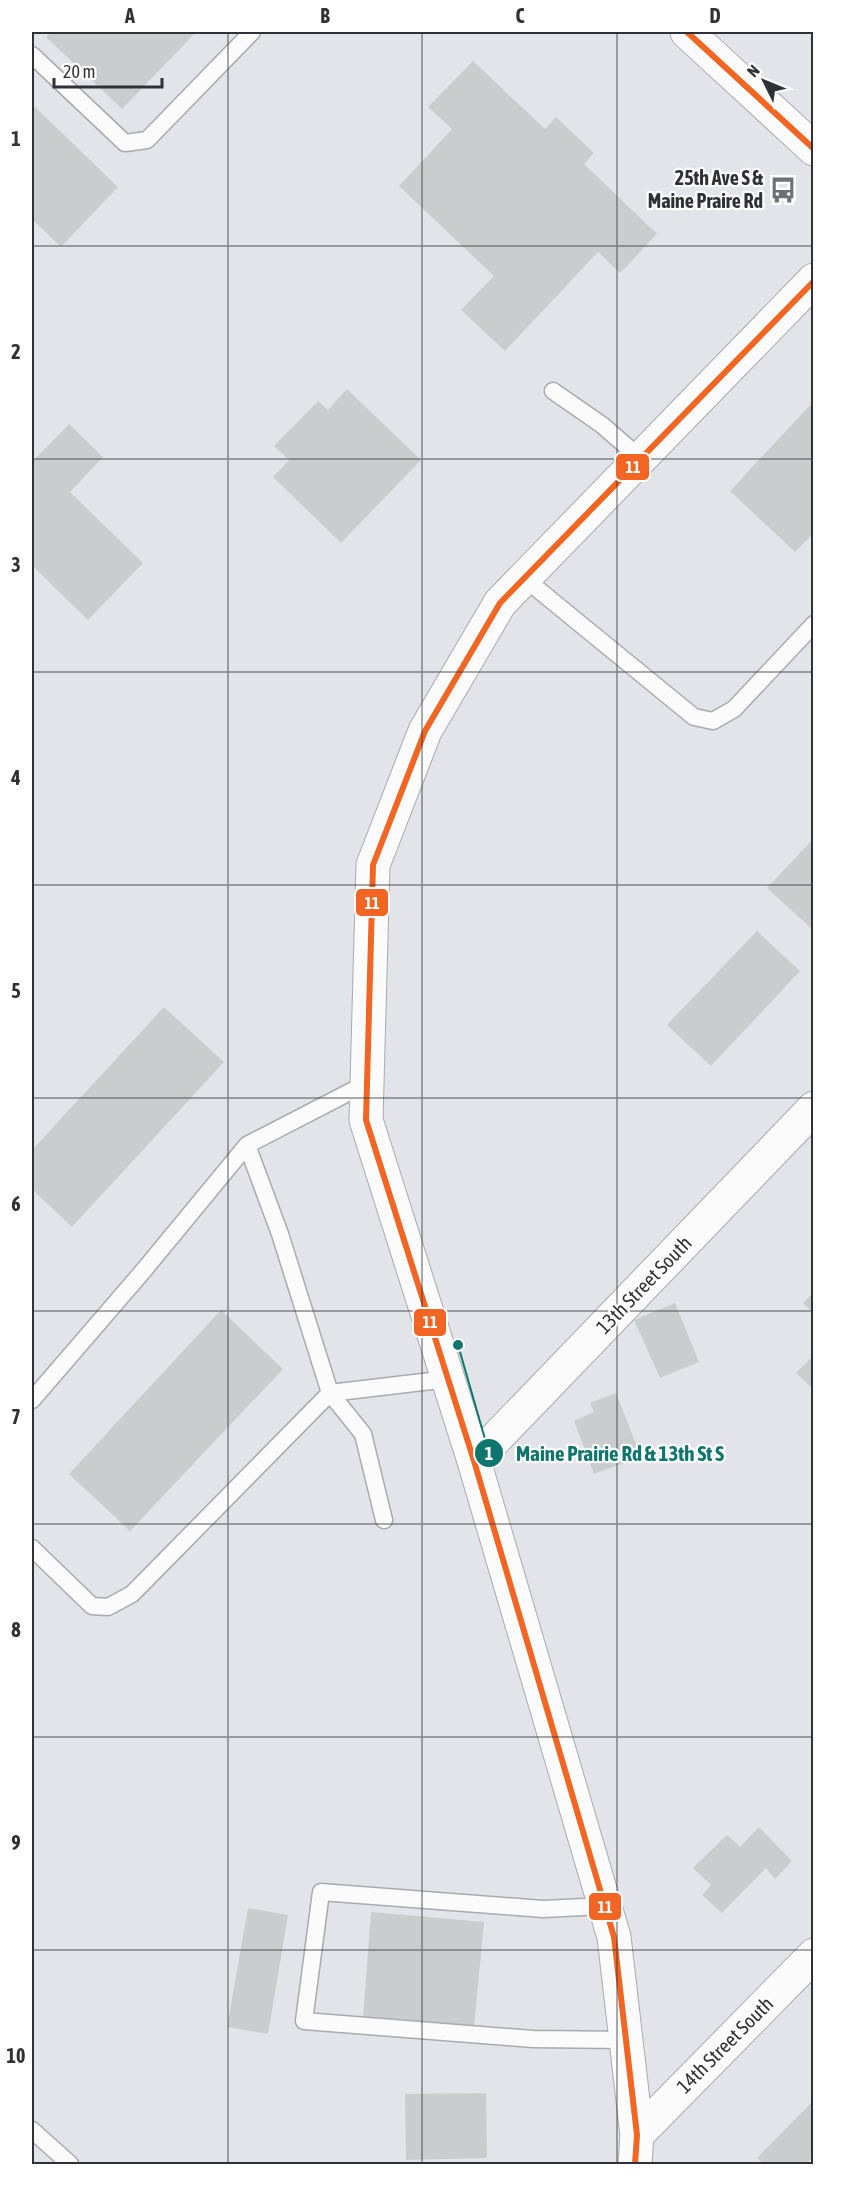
<svg xmlns="http://www.w3.org/2000/svg" width="845" height="2196" font-family="'Asap Condensed',sans-serif">
<rect width="100%" height="100%" fill="#e2e4ea"/>
<path fill="#cacdcd" d="M51 32H196L122 109 46 37Z
M473 61 545 129 556 117 594 153 584 164 657 234 620 273 598 252 505 351 461 310 494 276 399 186 452 129 428 107Z
M32 104 118 187 61 247 32 219Z
M347 389 421 460 341 543 273 477 289 460 274 446 318 401 328 410Z
M814 401V533L795 552 730 491Z
M69 424 103 457 70 492 143 563 88 620 32 565V462Z
M814 838V931L767 888Z
M757 931 800 971 711 1066 667 1025Z
M164 1007 224 1062 72 1227 32 1189V1150Z
M814 1292V1313L803 1303Z
M675 1303 699 1362 660 1378 634 1320Z
M221 1310 283 1369 130 1531 69 1474Z
M814 1355V1390L796 1373Z
M616 1393 641 1457 594 1474 574 1421 594 1412 590 1403Z
M759 1827 792 1861 775 1879 766 1868 722 1913 702 1895 711 1885 693 1868 727 1835 740 1847Z
M248 1908 288 1915 268 2034 227 2027Z
M371 1912 484 1922 474 2027 363 2018Z
M486 2093 487 2158 406 2160 405 2094Z
M814 2100V2161L811 2159 806 2164H764L757 2158Z"/>
<g fill="none" stroke-linecap="round" stroke-linejoin="round">
<g stroke="#a9aaaf" stroke-width="19">
<path id="lane" d="M32 55 125 143 147 140 252 32
M553 391 602 425 640 458
M524 578 694 717 713 721 734 709 814 624
M247 1145 280 1234 330 1393 363 1434 384 1520
M32 1400 144 1270 247 1145 367 1083
M32 1548 92 1606 108 1607 132 1594 330 1393 448 1379
M605 1906 543 1909 321 1892 304 2021 533 2039 626 2040
M32 2130 70 2164"/>
</g>
<g stroke="#a9aaaf" stroke-width="35">
<path id="street" d="M474 1461 814 1108
M637 2135 814 1955"/>
</g>
<g stroke="#a9aaaf" stroke-width="35">
<path id="secondary" d="M687 32 814 149
M635 2164 637 2135 614 1937 474 1461 366 1120 373 865 425 731 500 603 814 280"/>
</g>
<use href="#lane" stroke="#fbfbfc" stroke-width="16"/>
<use href="#street" stroke="#fbfbfc" stroke-width="33"/>
<use href="#secondary" stroke="#fbfbfc" stroke-width="33"/>
<g stroke="#fff" stroke-width="10">
<path id="bus-1" d="M687 32 814 149
M635 2164 637 2135 614 1937 474 1461 366 1120 373 865 425 731 500 603 814 281"/>
</g>
<use href="#bus-1" stroke="#f26522" stroke-width="6"/>
</g>
<path fill="none" stroke="#303136" stroke-width="1.5" stroke-opacity="0.55" d="M228 32V2164M422 32V2164M617 32V2164M32 246H814M32 459H814M32 672H814M32 885H814M32 1098H814M32 1311H814M32 1524H814M32 1737H814M32 1950H814"/>
<defs>
<g id="bus-bare" transform="scale(2.07)"><path d="M-5-6H5V4H4V6H2V4H-2V6H-4V4H-5ZM-3.5-4V0h7V-4ZM-3.5 1.2v1.5H-2V1.2ZM2 1.2v1.5H3.5V1.2Z" fill="#6e7075" stroke="#fff" stroke-width="2.5" paint-order="stroke"/></g>
</defs>
<g fill-rule="evenodd">
<use href="#bus-bare" x="783" y="190"/>
</g>
<g text-anchor="middle" stroke-width="4.5" stroke-linejoin="round" paint-order="stroke">
<g font-size="20" font-weight="bold" fill="#303136" stroke="#fff" text-anchor="end">
<text x="763" y="185">25th Ave S &amp;<tspan x="763" dy="23">Maine Praire Rd</tspan></text>
</g>
<g font-size="20" fill="#303136" stroke="#fff">
<text transform="translate(644 1285) rotate(-46)" y="7">13th Street South</text>
<text transform="translate(725 2045) rotate(-45)" y="7">14th Street South</text>
</g>
</g>
<path fill="none" stroke="#0f766e" stroke-width="2" d="M458 1345L489 1453"/>
<g fill="#0f766e" stroke="#fff" stroke-width="2">
<circle cx="458" cy="1345" r="6"/>
<circle cx="489" cy="1453" r="15"/>
</g>
<g font-size="18" text-anchor="middle" font-weight="bold" fill="#fff">
<text x="489" y="1460">1</text>
</g>
<g font-size="21" text-anchor="middle" font-weight="bold" fill="#0f766e" stroke="#fff" stroke-width="4.5" stroke-linejoin="round" paint-order="stroke">
<text x="620" y="1461">Maine Prairie Rd &amp; 13th St S</text>
</g>
<g stroke="#fff" stroke-width="2">
<rect x="615" y="453" width="35" height="28" rx="6" fill="#f26522"/>
<rect x="355" y="888" width="34" height="29" rx="6" fill="#f26522"/>
<rect x="413" y="1308" width="34" height="29" rx="6" fill="#f26522"/>
<rect x="588" y="1892" width="34" height="29" rx="6" fill="#f26522"/>
</g>
<g font-size="16" text-anchor="middle" font-weight="bold" fill="#fff">
<text x="633" y="473">11</text>
<text x="372" y="909">11</text>
<text x="430" y="1328">11</text>
<text x="605" y="1913">11</text>
</g>
<rect width="845" height="2196" fill="none" stroke="#ffffff" stroke-width="66"/>
<g transform="translate(764 81) rotate(313)" stroke="#ffffff" stroke-width="4.5" paint-order="stroke">
<path d="M0-4.5L10 22L0 15L-10 22Z" fill="#303136"/>
<text y="-9" font-size="16" font-weight="bold" text-anchor="middle" fill="#303136">N</text>
</g>
<path d="M54 78v9h108v-9" fill="none" stroke="#303136" stroke-width="3"/>
<text x="63" y="78" font-size="18" fill="#303136" stroke="#ffffff" stroke-width="4.5" paint-order="stroke">20 m</text>
<rect x="33" y="33" width="779" height="2130" fill="none" stroke="#303136" stroke-width="2"/>
<g font-size="20" text-anchor="middle" font-weight="bold" fill="#303136">
<text x="130" y="23">A</text>
<text x="325" y="23">B</text>
<text x="520" y="23">C</text>
<text x="715" y="23">D</text>
<text x="16" y="146">1</text>
<text x="16" y="359">2</text>
<text x="16" y="572">3</text>
<text x="16" y="785">4</text>
<text x="16" y="998">5</text>
<text x="16" y="1211">6</text>
<text x="16" y="1424">7</text>
<text x="16" y="1637">8</text>
<text x="16" y="1850">9</text>
<text x="16" y="2063">10</text>
</g>
</svg>
